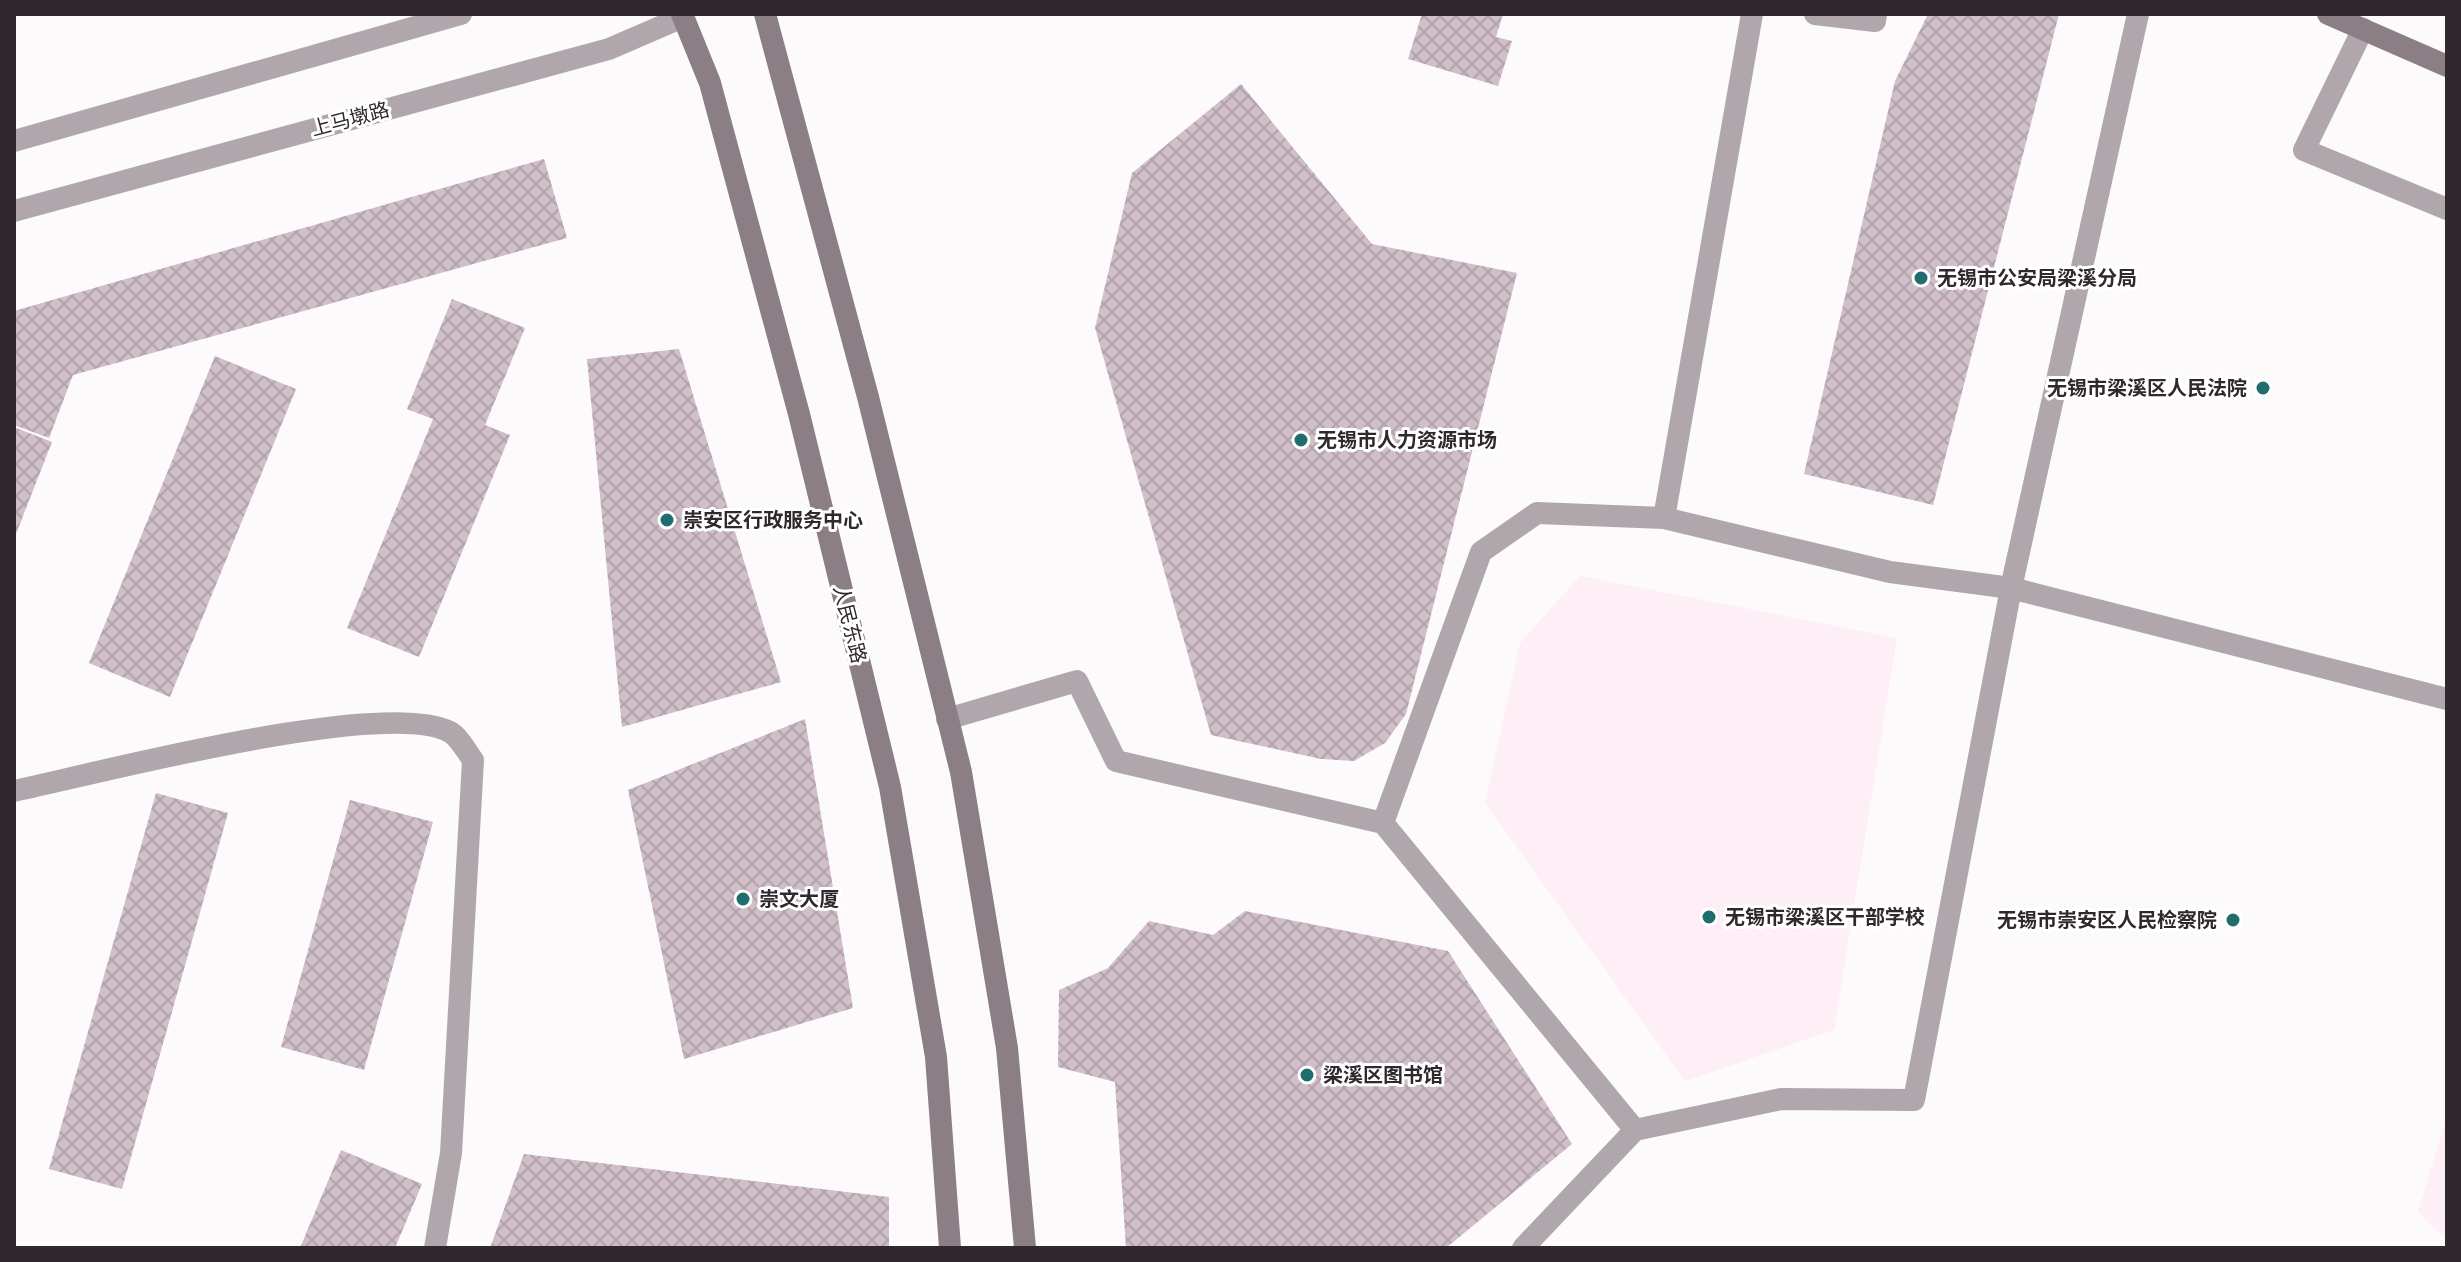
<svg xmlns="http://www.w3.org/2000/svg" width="2461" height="1262" font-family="'Roboto Serif','Noto Sans SC',serif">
<defs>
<pattern id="building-cross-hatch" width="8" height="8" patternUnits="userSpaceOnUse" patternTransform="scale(2)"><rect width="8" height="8" fill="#d0bec8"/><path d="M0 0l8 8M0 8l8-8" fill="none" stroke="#b3a3ac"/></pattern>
</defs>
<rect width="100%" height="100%" fill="#fdfafc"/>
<path fill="#feeef6" d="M1580 576 1897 638 1834 1030 1685 1081 1485 803 1520 643Z
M2447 1116V1240L2418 1212Z"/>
<path fill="url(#building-cross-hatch)" d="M1422 14H1503L1496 37 1512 41 1498 86 1408 59Z
M1928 14H2059L1933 505 1804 474 1895 81Z
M1241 84 1372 244 1517 273 1406 714 1385 743 1354 761 1321 759 1211 735 1095 328 1132 173Z
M544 159 567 238 73 375 49 438 14 425V311Z
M452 299 525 328 485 425 510 435 419 657 347 628 433 419 407 409Z
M679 349 781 682 622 727 587 359Z
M215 356 296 389 170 697 89 663Z
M14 427 52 442 14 539Z
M805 719 853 1008 684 1059 628 790Z
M156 793 228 813 122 1189 49 1169Z
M350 800 433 822 364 1070 281 1047Z
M1245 911 1448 951 1572 1144 1446 1248H1126L1115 1082 1058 1067 1059 990 1108 968 1149 921 1213 935Z
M341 1150 422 1184 395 1248H300Z
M524 1154 889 1197V1248H490Z"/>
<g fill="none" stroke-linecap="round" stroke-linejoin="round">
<path stroke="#afa7ac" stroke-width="22" d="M1815 14 1875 21 1876 14
M2363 29 2304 150 2447 209
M1664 518 1752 14
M947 719 1077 681 1116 761 1383 823 1481 552 1537 513 1664 518 1890 572 2011 588 2138 14
M14 791C95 774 385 697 450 732 459 737 467 752 473 760L451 1153 435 1248
M1383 823 1635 1130
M1523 1248 1635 1130 1781 1099 1914 1100 2011 588 2447 699"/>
<path stroke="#afa7ac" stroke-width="22" d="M14 141 461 14
M14 211 609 49 683 17"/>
<path stroke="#8b7f85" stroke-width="22" d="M682 14 710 83 799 414 890 787 936 1057 950 1248
M765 14 868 397 961 772 1007 1048 1025 1248
M2328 14 2447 66"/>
</g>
<g fill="#216d6d" stroke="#fff" stroke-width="3">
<circle cx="1921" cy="278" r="8"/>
<circle cx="2263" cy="388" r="8"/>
<circle cx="1301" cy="440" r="8"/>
<circle cx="667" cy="520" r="8"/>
<circle cx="743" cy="899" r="8"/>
<circle cx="1709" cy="917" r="8"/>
<circle cx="2233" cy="920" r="8"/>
<circle cx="1307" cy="1075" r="8"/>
</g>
<g text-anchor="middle" stroke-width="6" stroke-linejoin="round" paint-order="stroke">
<g font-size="20" fill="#2f282c" stroke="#fff">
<text transform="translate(350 119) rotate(-15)" y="7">上马墩路</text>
<text transform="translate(850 624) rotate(76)" y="7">人民东路</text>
</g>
<g font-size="20" font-weight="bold" fill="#2f282c" stroke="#fff" text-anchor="start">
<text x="1937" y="285">无锡市公安局梁溪分局</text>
<text x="2247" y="395" text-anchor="end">无锡市梁溪区人民法院</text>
<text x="1317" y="447">无锡市人力资源市场</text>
<text x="683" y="527">崇安区行政服务中心</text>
<text x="759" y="906">崇文大厦</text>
<text x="1725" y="924">无锡市梁溪区干部学校</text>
<text x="2217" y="927" text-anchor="end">无锡市崇安区人民检察院</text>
<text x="1323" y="1082">梁溪区图书馆</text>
</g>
</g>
<rect width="2461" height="1262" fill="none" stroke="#2f282c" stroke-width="32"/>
</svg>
